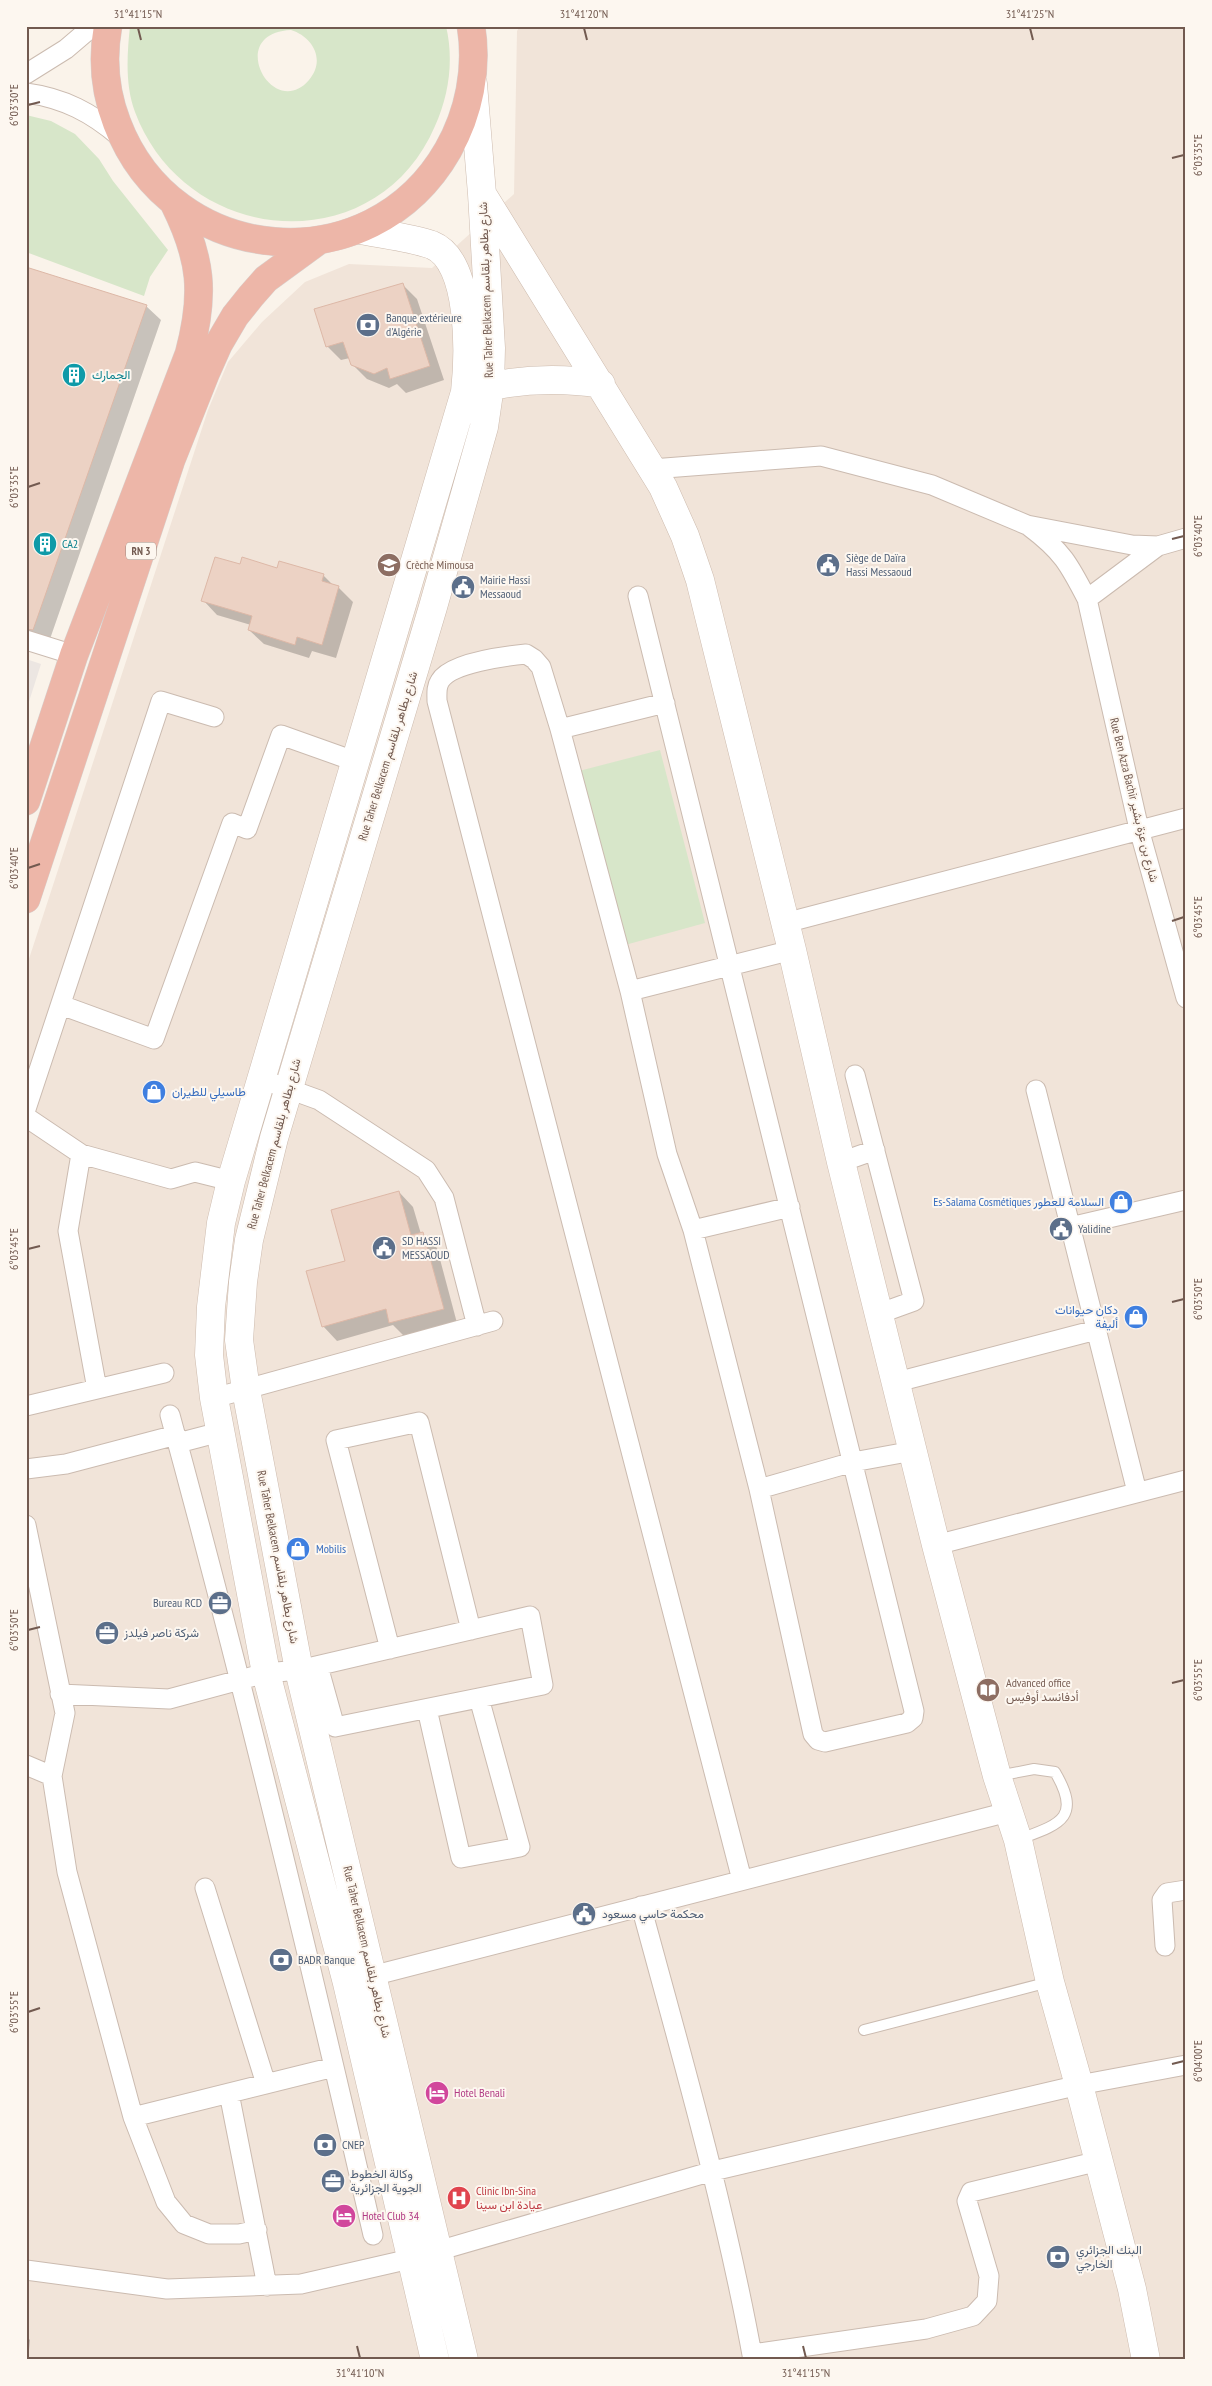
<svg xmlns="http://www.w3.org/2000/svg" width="1212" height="2386" font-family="'PT Sans Narrow',Vazirmatn,sans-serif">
<rect width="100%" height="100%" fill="#faf3ea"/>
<path fill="#f1e4d9" d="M520 26H1186V2360H26V968L208 410 228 362 262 322 305 282 349 264 432 268 514 194 517 31Z"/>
<path fill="#ece6e2" d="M26 659 41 664 26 711Z"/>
<path fill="#d7e6c9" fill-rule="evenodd" d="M130 26H446C454 60 449 95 435 126 377 262 186 248 135 112 125 85 127 55 130 26ZM291 30C313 37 326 60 309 80 273 122 224 33 291 30Z
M26 115 51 121 75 134 99 159 113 181 168 250 150 277 144 296 26 252Z
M660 750 705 923 625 945 579 771Z"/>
<path fill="#0003" d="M26 269 146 306 161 320 50 639 26 631Z
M403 285 417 299 444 380 406 393 397 384 389 388 367 379 352 364 350 358 341 360 327 346Z
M241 566 323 575 334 586 339 588 353 602 336 658 312 651 309 658 264 644 249 630 251 625 217 615 203 600Z
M399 1192 413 1207 421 1234 437 1248 457 1323 405 1337 393 1325 337 1341 323 1326 347 1262Z
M26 2336 30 2340 28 2360H26Z"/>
<path fill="#ecd2c4" stroke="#ddb8a7" d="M26 267 147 305 33 630 26 629Z
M403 283 430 366 390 379 387 368 374 374 351 365 343 342 326 347 314 309Z
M215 557 240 564 242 557 277 568 279 561 324 574 322 581 339 586 322 645 297 637 295 645 248 630 252 616 201 601Z
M399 1191 411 1235 423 1232 444 1309 389 1323 386 1309 322 1327 306 1271 345 1261 331 1210Z"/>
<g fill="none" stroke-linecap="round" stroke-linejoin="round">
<g stroke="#cbbbb0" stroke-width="12">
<path id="lane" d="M998 1776 1034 1769 1055 1772C1082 1818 1060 1824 1020 1839
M864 2030 1049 1982"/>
</g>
<g stroke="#cbbbb0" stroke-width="21">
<path id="street" d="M26 74 66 49 93 26
M26 93C64 98 92 113 120 137
M652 469 821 456 932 485 1027 525 1132 545 1158 546 1186 538
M1030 527C1062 551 1069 564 1087 599
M1158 546 1087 599 1139 829 1186 998
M638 596 914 1711 913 1718 907 1723 825 1742 818 1740 813 1734 759 1489 693 1230 667 1154 630 991 560 729 541 667 534 659 526 654C506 656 450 663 440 681 436 687 437 694 437 701L742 1880
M26 640 74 655
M560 729 665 703
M785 923 1186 818
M630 991 792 950
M61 1005 154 1039 232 823 247 829 281 735 354 761
M855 1075 914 1301 878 1314
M261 1079 319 1100 426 1170 444 1198 477 1326
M1036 1090 1137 1492
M26 1109 161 701 214 717
M26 1117 81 1154 171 1179 195 1172 231 1181
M81 1154 68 1231 97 1389
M841 1162 875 1150
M1070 1227 1186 1200
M693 1230 790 1207
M897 1382 1096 1330
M214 1398 493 1321
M26 1406 164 1373
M170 1415C244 1686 310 1960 373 2235
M178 1443 220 1432
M26 1469 66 1464 176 1435
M759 1489 853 1462 913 1451
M26 1525 65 1713 52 1776 67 1872 133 2117 166 2202 184 2224 209 2234H239L257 2230
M936 1545 1186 1480
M390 1649 336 1440 419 1422 471 1630
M60 1694 169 1699 266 1673 299 1670 530 1616 543 1685 335 1727 318 1666
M427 1709 461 1858 520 1847 479 1698
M26 1765 52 1776
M205 1888 266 2084
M641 1906C682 2057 725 2206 753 2360
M1165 1946 1162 1900 1167 1893 1186 1890
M360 1979 1008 1812
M229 2093 267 2286
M133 2117 334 2067
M26 2270 167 2289 301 2284 410 2259 713 2171 1079 2085 1186 2065
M752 2354 926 2329 973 2316 987 2301 989 2276 967 2201 971 2192 1099 2161"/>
</g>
<g stroke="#cdbbae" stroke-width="29">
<path id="secondary" d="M484 197 663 487 685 536 700 580 792 950 841 1162 936 1545 997 1776 1018 1840 1050 1982 1079 2085 1132 2289 1146 2360
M360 230C381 234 413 238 432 245 472 261 469 356 465 392L231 1181 221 1223 211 1307 209 1355 214 1398 266 1673 347 1983 435 2360
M474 390C517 379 557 377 601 384
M464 2360 299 1670 246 1390 239 1340 243 1282 249 1240 274 1138 433 607 484 427 490 386 491 348 482 194 473 84"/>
</g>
<g stroke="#d8d1ce" stroke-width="29">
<path id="highway" d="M108 26C102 59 105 92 117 123 172 268 371 285 448 150 469 113 478 69 471 26
M26 801 74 655 189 354C205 294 202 259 174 203
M26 899 171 460 206 372 218 345 235 316 251 296 266 279 318 241"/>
</g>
<use href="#lane" stroke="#fff" stroke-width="10"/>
<use href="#street" stroke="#fff" stroke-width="19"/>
<use href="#secondary" stroke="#fff" stroke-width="28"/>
<use href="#highway" stroke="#edb6a8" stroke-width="28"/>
</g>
<path fill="none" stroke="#725a50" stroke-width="2" d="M138 28 141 40M584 28 587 40M1030 28 1033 40M28 105 40 102M1172 158 1184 155M28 487 40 483M1172 539 1184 536M28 868 40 864M1172 921 1184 917M28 1249 40 1246M1172 1302 1184 1299M28 1630 40 1627M1172 1683 1184 1680M28 2012 40 2008M1172 2064 1184 2061M357 2346 360 2358M803 2346 806 2358"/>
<defs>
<g id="bank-disc" transform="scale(1.25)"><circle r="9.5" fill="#5c6f8a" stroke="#fdf7f0"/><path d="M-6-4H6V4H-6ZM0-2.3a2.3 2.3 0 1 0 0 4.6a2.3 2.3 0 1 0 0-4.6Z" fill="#fff"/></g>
<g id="building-disc" transform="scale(1.25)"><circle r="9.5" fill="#0f9aa8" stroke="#fdf7f0"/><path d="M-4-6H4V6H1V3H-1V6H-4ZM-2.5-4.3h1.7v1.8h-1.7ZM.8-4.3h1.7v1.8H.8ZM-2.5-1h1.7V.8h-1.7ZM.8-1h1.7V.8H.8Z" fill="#fff"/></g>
<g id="school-disc" transform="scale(1.25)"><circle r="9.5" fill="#8d6e63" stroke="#fdf7f0"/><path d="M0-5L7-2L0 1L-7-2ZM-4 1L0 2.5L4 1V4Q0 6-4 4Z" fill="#fff"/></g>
<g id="civic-disc" transform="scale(1.25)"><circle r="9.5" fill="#5c6f8a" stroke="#fdf7f0"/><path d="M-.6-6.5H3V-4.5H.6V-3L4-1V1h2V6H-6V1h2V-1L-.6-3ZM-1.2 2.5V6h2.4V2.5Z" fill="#fff"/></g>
<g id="shop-disc" transform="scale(1.25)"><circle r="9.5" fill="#3f7fe0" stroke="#fdf7f0"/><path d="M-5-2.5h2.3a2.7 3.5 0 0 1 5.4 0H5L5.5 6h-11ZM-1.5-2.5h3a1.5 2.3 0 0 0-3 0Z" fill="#fff"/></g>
<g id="office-disc" transform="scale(1.25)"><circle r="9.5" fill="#5c6f8a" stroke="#fdf7f0"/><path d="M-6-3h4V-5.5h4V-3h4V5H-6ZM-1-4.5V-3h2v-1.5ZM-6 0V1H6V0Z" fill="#fff"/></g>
<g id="library-disc" transform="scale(1.25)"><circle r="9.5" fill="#8d6e63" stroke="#fdf7f0"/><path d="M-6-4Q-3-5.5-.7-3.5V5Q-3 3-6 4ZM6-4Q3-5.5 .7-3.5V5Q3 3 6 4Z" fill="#fff"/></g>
<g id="hotel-disc" transform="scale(1.25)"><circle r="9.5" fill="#d1479c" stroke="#fdf7f0"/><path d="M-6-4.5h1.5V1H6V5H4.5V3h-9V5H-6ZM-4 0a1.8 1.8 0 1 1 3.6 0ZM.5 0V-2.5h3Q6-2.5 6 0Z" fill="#fff"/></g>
<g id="hospital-disc" transform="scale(1.25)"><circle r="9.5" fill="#e0444e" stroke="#fdf7f0"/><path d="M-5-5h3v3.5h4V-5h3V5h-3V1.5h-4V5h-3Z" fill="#fff"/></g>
</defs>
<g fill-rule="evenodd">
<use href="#bank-disc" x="368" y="325"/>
<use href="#building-disc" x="74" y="375"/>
<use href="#building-disc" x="45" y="544"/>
<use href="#school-disc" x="389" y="565"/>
<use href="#civic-disc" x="828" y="565"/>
<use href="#civic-disc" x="463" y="587"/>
<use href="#shop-disc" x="154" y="1092"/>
<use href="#shop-disc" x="1121" y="1202"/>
<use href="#civic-disc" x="1061" y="1229"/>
<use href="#civic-disc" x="384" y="1248"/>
<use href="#shop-disc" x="1136" y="1317"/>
<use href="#shop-disc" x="298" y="1549"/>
<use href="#office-disc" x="220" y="1603"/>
<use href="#office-disc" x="107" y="1633"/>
<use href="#library-disc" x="988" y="1690"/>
<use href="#civic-disc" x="584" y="1914"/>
<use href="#bank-disc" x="281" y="1960"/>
<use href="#hotel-disc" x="437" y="2093"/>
<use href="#bank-disc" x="325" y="2145"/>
<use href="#office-disc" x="333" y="2181"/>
<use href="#hospital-disc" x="459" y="2198"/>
<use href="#hotel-disc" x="344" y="2216"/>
<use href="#bank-disc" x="1058" y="2257"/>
</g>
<g text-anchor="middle" stroke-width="4" stroke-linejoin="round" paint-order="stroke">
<rect fill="#fdf7f0" stroke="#9c8980" stroke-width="1" x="126" y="542.5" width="30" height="17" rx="4"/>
<g font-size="11" font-weight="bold" fill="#725a50">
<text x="141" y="555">RN 3</text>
</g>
<g font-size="12" fill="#725a50" stroke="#fdf7f0">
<text transform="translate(486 290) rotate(-92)" y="4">Rue Taher Belkacem شارع بطاهر بلقاسم</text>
<text transform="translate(388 756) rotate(-73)" y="4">Rue Taher Belkacem شارع بطاهر بلقاسم</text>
<text transform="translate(1134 800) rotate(76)" y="4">Rue Ben Azza Bachir شارع بن عزة بشير</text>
<text transform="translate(274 1144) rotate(-75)" y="4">Rue Taher Belkacem شارع بطاهر بلقاسم</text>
<text transform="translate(278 1557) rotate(79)" y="4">Rue Taher Belkacem شارع بطاهر بلقاسم</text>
<text transform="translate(367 1952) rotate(77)" y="4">Rue Taher Belkacem شارع بطاهر بلقاسم</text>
</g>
<g font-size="12" fill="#4e5e75" stroke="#fdf7f0" text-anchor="start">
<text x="386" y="322">Banque extérieure<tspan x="386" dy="14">d'Algérie</tspan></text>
<text x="846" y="562">Siège de Daïra<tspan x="846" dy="14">Hassi Messaoud</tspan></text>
<text x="480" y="584">Mairie Hassi<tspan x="480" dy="14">Messaoud</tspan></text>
<text x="1078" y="1233">Yalidine</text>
<text x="402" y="1245">SD HASSI<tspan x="402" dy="14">MESSAOUD</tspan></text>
<text x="202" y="1607" text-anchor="end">Bureau RCD</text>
<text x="124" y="1637">شركة ناصر فيلدز</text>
<text x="602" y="1918">محكمة حاسي مسعود</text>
<text x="298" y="1964">BADR Banque</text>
<text x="342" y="2149">CNEP</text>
<text x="350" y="2178">وكالة الخطوط<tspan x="350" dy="14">الجوية الجزائرية</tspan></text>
<text x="1076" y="2254">البنك الجزائري<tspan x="1076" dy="14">الخارجي</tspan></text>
</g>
<g font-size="12" fill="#0d838f" stroke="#fdf7f0" text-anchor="start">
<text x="92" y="379">الجمارك</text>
<text x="62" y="548">CA2</text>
</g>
<g font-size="12" fill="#785e54" stroke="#fdf7f0" text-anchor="start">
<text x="406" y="569">Crèche Mimousa</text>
<text x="1006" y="1687">Advanced office<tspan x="1006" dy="14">أدفانسد أوفيس</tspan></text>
</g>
<g font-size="12" fill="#366cbe" stroke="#fdf7f0" text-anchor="start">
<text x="172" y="1096">طاسيلي للطيران</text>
<text x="1104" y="1206" text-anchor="end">Es-Salama Cosmétiques السلامة للعطور</text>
<text x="1118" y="1314" text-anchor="end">دكان حيوانات<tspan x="1118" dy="14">أليفة</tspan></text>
<text x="316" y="1553">Mobilis</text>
</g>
<g font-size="12" fill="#b23c85" stroke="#fdf7f0" text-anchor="start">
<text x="454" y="2097">Hotel Benali</text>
<text x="362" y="2220">Hotel Club 34</text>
</g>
<g font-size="12" fill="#be3a42" stroke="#fdf7f0" text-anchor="start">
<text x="476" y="2195">Clinic Ibn-Sina<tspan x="476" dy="14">عيادة ابن سينا</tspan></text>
</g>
</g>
<rect width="1212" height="2386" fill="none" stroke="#fdf7f0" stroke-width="55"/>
<rect x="28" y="28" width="1156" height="2330" fill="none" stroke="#725a50" stroke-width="2"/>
<g font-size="12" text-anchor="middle" fill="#725a50">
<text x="138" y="18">31°41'15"N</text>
<text x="584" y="18">31°41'20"N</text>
<text x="1030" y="18">31°41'25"N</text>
<text transform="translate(14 105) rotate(-90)" y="4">6°03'30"E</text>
<text transform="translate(1198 155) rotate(-90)" y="4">6°03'35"E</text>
<text transform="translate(14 487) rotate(-90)" y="4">6°03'35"E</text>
<text transform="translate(1198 536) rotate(-90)" y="4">6°03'40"E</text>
<text transform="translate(14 868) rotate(-90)" y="4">6°03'40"E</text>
<text transform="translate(1198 917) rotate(-90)" y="4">6°03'45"E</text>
<text transform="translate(14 1249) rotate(-90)" y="4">6°03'45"E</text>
<text transform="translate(1198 1299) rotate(-90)" y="4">6°03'50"E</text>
<text transform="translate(14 1630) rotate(-90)" y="4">6°03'50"E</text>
<text transform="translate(1198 1680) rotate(-90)" y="4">6°03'55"E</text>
<text transform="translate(14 2012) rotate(-90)" y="4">6°03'55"E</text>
<text transform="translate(1198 2061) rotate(-90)" y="4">6°04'00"E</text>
<text x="360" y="2377">31°41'10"N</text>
<text x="806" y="2377">31°41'15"N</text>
</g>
</svg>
